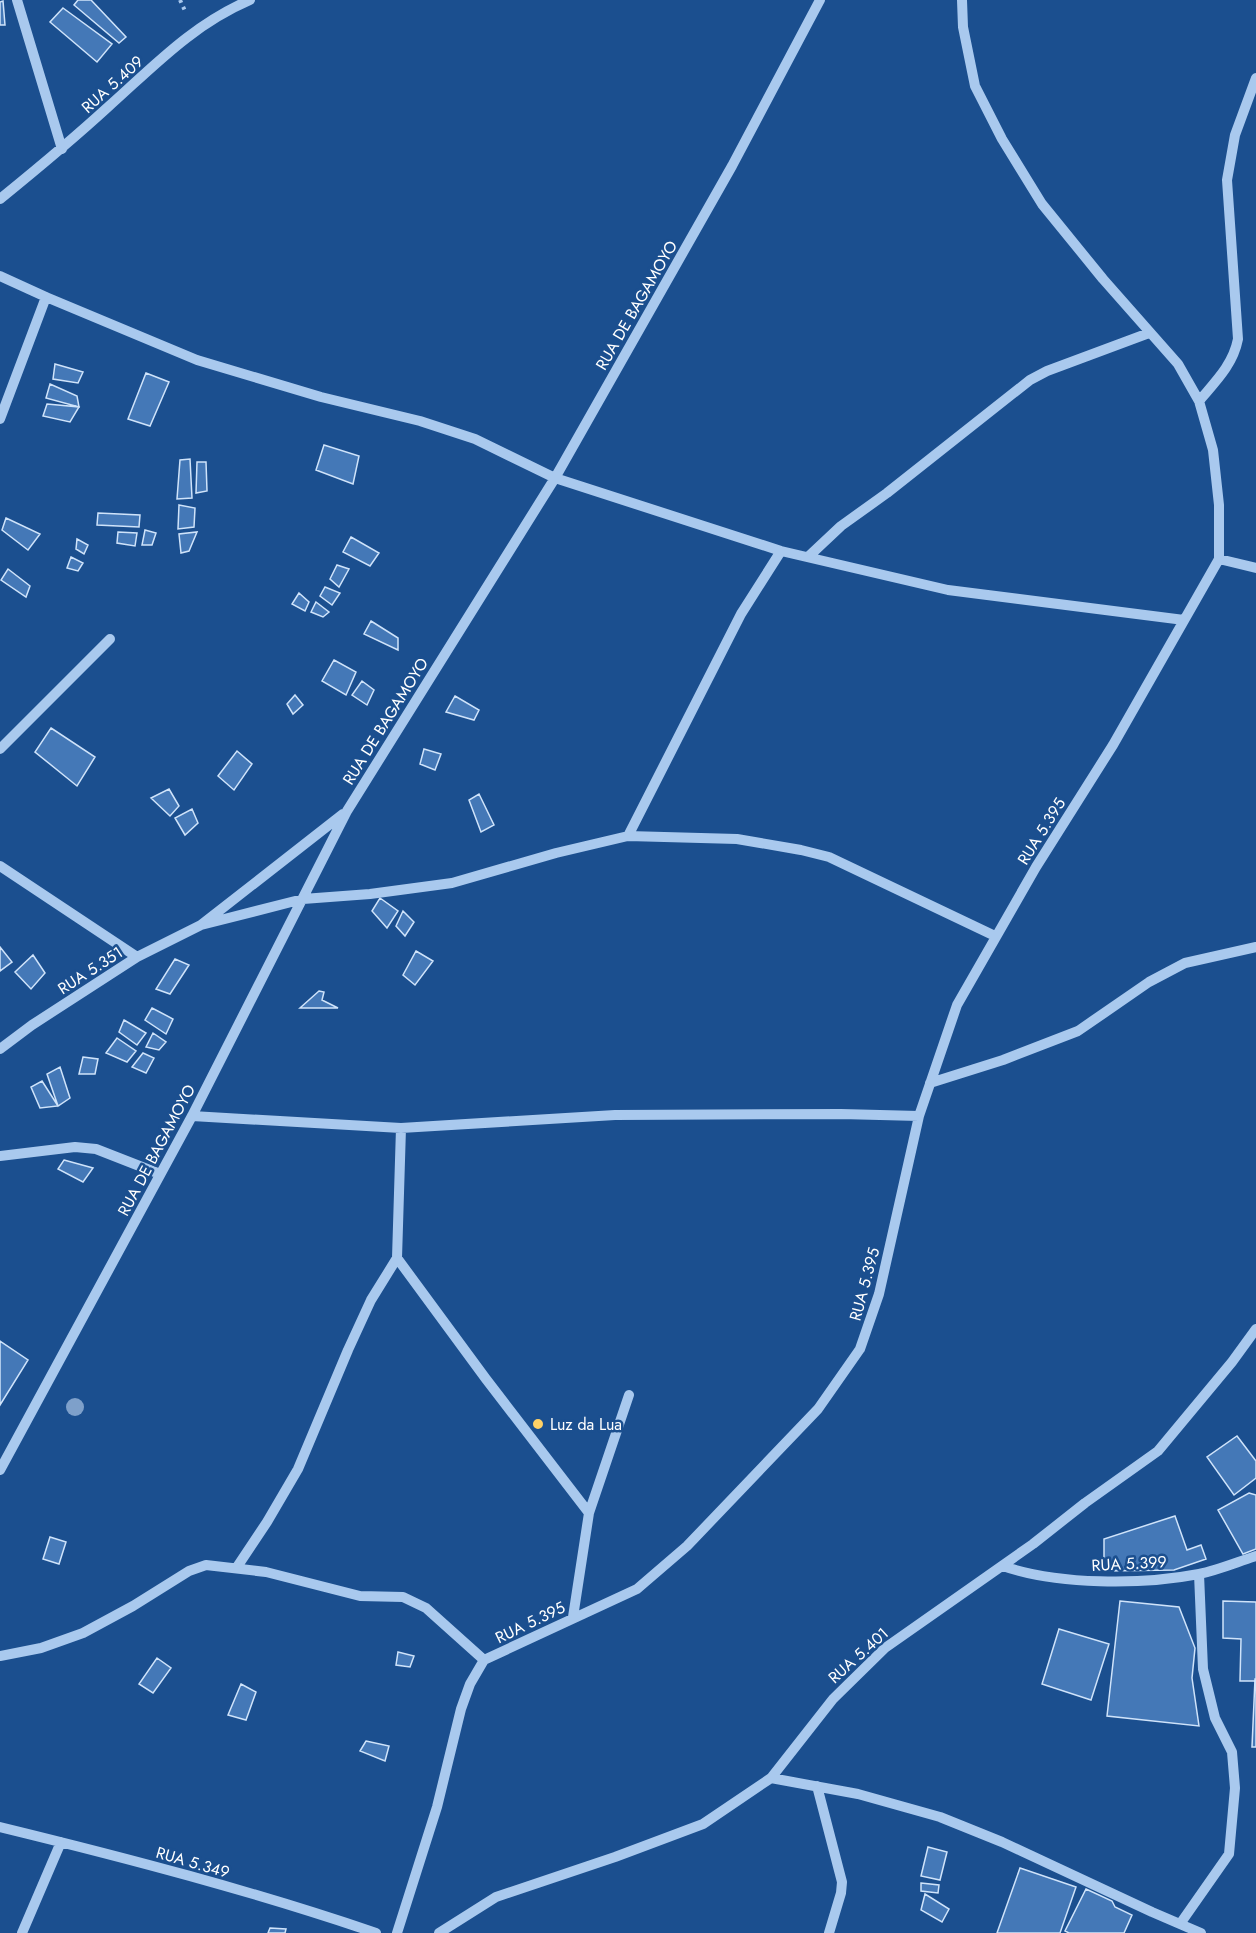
<svg xmlns="http://www.w3.org/2000/svg" width="1256" height="1933" font-family="Jost,sans-serif">
<rect width="100%" height="100%" fill="#1b4f8f"/>
<path fill="#4478b7" stroke="#cfe3fa" stroke-width="1.5" d="M78 0H91L126 37 119 43 74 5Z
M3 1 5 25H0V2Z
M63 8 112 44 97 62 50 22Z
M55 364 83 372 78 383 53 379Z
M146 373 169 382 150 426 128 419Z
M50 384 77 396 79 407 46 398Z
M47 404 79 407 70 422 43 416Z
M324 445 359 456 353 484 316 470Z
M190 459 192 498 177 499 180 460Z
M197 462H206L207 491 196 493Z
M179 505 195 508 194 527 178 529Z
M98 513 140 515 139 527 97 525Z
M6 518 40 534 28 550 2 530Z
M145 530 156 533 152 545H142Z
M118 532 137 533 135 546 117 543Z
M197 532 189 551 181 553 179 534Z
M351 537 379 553 370 566 343 552Z
M77 539 88 545 84 554 76 549Z
M71 557 83 563 78 571 67 568Z
M337 565 349 569 339 587 330 579Z
M8 569 30 586 26 597 1 580Z
M325 587 340 593 332 605 320 596Z
M299 593 309 602 305 611 292 604Z
M316 602 329 612 323 617 311 612Z
M371 621 398 638V650L364 634Z
M334 660 356 672 346 695 322 681Z
M362 681 374 690 367 705 352 695Z
M295 695 303 705 293 714 287 704Z
M455 696 479 710 474 720 446 712Z
M51 728 95 757 77 786 35 752Z
M424 749 441 754 435 770 420 764Z
M237 751 252 764 234 790 218 776Z
M169 789 179 806 170 816 151 798Z
M479 794 494 825 481 832 469 800Z
M192 809 198 823 185 835 175 818Z
M380 898 398 911 387 928 372 911Z
M403 911 414 922 405 936 396 926Z
M0 947 12 962 0 971Z
M416 951 433 961 415 985 403 975Z
M33 955 45 973 31 989 15 972Z
M175 959 189 965 170 994 156 989Z
M319 991 324 992 322 1000 338 1008H300Z
M152 1008 173 1019 166 1034 145 1020Z
M124 1020 146 1033 137 1045 119 1032Z
M153 1033 166 1042 159 1050 146 1047Z
M117 1038 136 1051 127 1062 106 1053Z
M143 1053 154 1058 146 1073 132 1067Z
M83 1057 98 1059 95 1074H79Z
M60 1067 70 1098 58 1106 47 1074Z
M42 1081 58 1106 40 1108 31 1087Z
M64 1160 93 1168 83 1182 58 1169Z
M0 1341 28 1360 0 1405Z
M1237 1436 1256 1461V1478L1234 1495 1207 1457Z
M1249 1493 1256 1495V1549L1243 1554 1218 1510Z
M1175 1516 1187 1550 1201 1545 1206 1559 1174 1570 1104 1571V1539Z
M50 1537 66 1542 59 1564 43 1559Z
M1120 1601 1179 1607 1195 1648 1192 1678 1199 1726 1107 1716Z
M1223 1601 1256 1602V1681H1240L1241 1639 1223 1638Z
M1059 1629 1109 1644 1091 1700 1042 1684Z
M398 1652 414 1656 410 1667 396 1665Z
M157 1658 171 1668 153 1693 139 1684Z
M1255 1679H1256V1747H1252Z
M241 1684 256 1692 246 1720 228 1715Z
M366 1741 389 1746 385 1761 360 1751Z
M928 1847 947 1852 940 1880 921 1876Z
M1020 1868 1076 1887 1060 1933H997Z
M921 1883 939 1885 938 1893 921 1891Z
M1086 1889 1112 1901 1115 1907 1132 1915 1124 1933H1069L1065 1931Z
M925 1894 949 1909 942 1922 921 1910Z
M270 1928 286 1929 285 1933H268Z"/>
<g fill="none" stroke-linecap="round" stroke-linejoin="round">
<path stroke="#a9c9ee" stroke-width="4" stroke-dasharray="3 4.5" stroke-linecap="butt" d="M180 0 186 13"/>
<path stroke="#a9c9ee" stroke-width="10" d="M17 0 62 149
M0 199C37 169 73 139 108 107 154 66 192 25 250 0
M0 276 46 297 197 360 321 397 420 421 475 439 555 478 781 551 948 590 1184 620
M1199 401C1215 382 1233 365 1238 339L1227 180 1235 135 1256 78
M0 419 46 297
M808 557 841 526 887 493 1030 380 1047 371 1149 333
M1219 559 1256 568
M0 749 110 639
M628 836 741 614 781 551
M0 866 137 957
M201 925 303 899 370 894 452 883 556 853 628 836 737 839 801 850 829 857 995 936
M0 1049 32 1025 137 957 201 925 343 814
M930 1083 1003 1060 1078 1031 1149 982 1185 963 1256 947
M192 1116 401 1128 615 1115 841 1114 919 1116
M0 1156 75 1147 96 1149 160 1174
M397 1258 486 1379 589 1513
M0 1470 192 1116 347 811 555 478 732 166 820 0
M1003 1566C1057 1585 1142 1585 1199 1574 1218 1570 1237 1562 1256 1556
M237 1567 267 1522 298 1469 348 1350 371 1300 397 1258 401 1128
M573 1617 589 1513 629 1395
M0 1656 41 1648 83 1633 133 1606 189 1571 206 1565 266 1572 360 1596 403 1597 426 1608 484 1660
M771 1778 858 1794 940 1817 1002 1842 1152 1912 1201 1933
M817 1786 842 1882 841 1893 829 1933
M0 1827C127 1858 253 1891 376 1933
M1180 1924 1229 1854 1235 1788 1232 1752 1215 1718 1203 1669 1199 1574
M22 1933 61 1842
M397 1933 437 1807 461 1709 470 1684 484 1660 637 1589 687 1546 818 1409 860 1349 879 1294 919 1116 957 1005 1036 867 1113 745 1219 559V505L1213 450 1199 401 1178 364 1103 279 1042 204 1002 139 975 86 963 27 962 0
M439 1933 496 1897 615 1857 703 1824 771 1778 833 1699 885 1648 1033 1544 1085 1503 1158 1451 1232 1362 1256 1329"/>
</g>
<circle fill="#7ea0ca" cx="75" cy="1407" r="9"/>
<circle fill="#ffd166" stroke="#1b4f8f" stroke-width="2" cx="538" cy="1424" r="6"/>
<g text-anchor="middle" stroke-width="5" stroke-linejoin="round" paint-order="stroke">
<g font-size="16" fill="#fff" stroke="#1b4f8f">
<text transform="translate(112 84) rotate(-42)" y="6">RUA 5.409</text>
<text transform="translate(636 305) rotate(-60)" y="6">RUA DE BAGAMOYO</text>
<text transform="translate(385 721) rotate(-58)" y="6">RUA DE BAGAMOYO</text>
<text transform="translate(1041 831) rotate(-58)" y="6">RUA 5.395</text>
<text transform="translate(90 970) rotate(-33)" y="6">RUA 5.351</text>
<text transform="translate(156 1150) rotate(-62)" y="6">RUA DE BAGAMOYO</text>
<text transform="translate(864 1284) rotate(-75)" y="6">RUA 5.395</text>
<text transform="translate(1129 1563) rotate(-3)" y="6">RUA 5.399</text>
<text transform="translate(530 1622) rotate(-26)" y="6">RUA 5.395</text>
<text transform="translate(858 1655) rotate(-42)" y="6">RUA 5.401</text>
<text transform="translate(193 1862) rotate(16)" y="6">RUA 5.349</text>
</g>
<g font-size="16" fill="#fff" stroke="#1b4f8f" text-anchor="start">
<text x="550" y="1430">Luz da Lua</text>
</g>
</g>
</svg>
